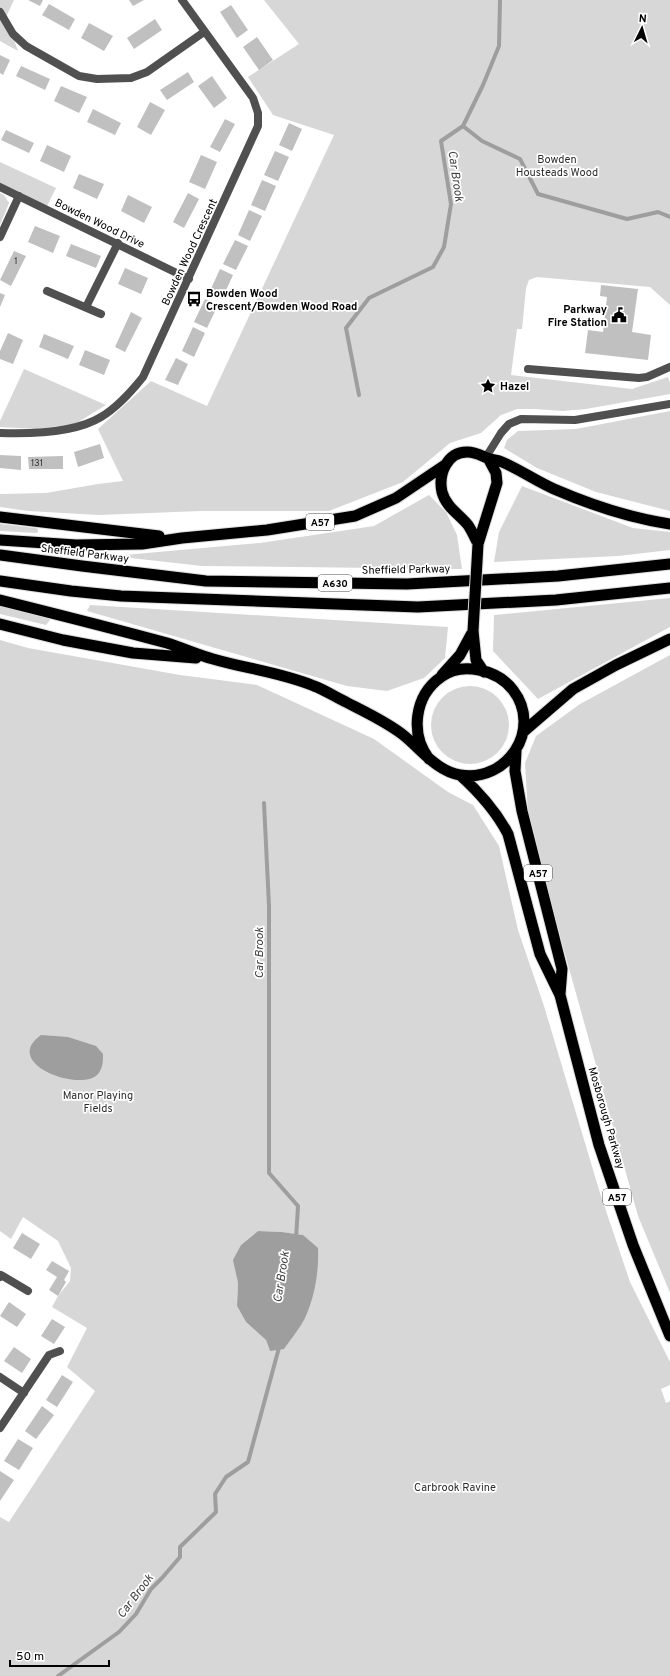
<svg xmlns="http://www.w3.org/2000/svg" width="670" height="1676" font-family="Overpass,sans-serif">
<rect width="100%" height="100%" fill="#fff"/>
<path fill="#d7d7d7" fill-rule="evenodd" d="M0 0H14L6 17 18 51 0 41Z
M264 0H670V305L650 287 537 277 529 280 526 288 522 329H517L511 375 632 389 668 377 670 383V394L586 409 563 411 534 409H517L501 415 481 433 450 443 403 482 329 511H201L99 515 28 511 0 507V494L46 493 98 484 123 481 98 429 151 381 207 406 334 135 273 115 248 77 299 44Z
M0 162 56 188 47 206 0 184Z
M0 193 4 195 9 203 0 225Z
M24 369 106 405 75 424 36 429 0 427V421Z
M670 411V511L596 492 537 468 504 448 507 440 518 431 576 429Z
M522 486 633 528 670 532V550L618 556 494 562 499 532Z
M429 495 446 512 457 535 462 569 202 566 113 556 260 543 374 526Z
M0 524 36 528 38 529V532L36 533 0 531Z
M670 598V627L538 699 493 651 494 615Z
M0 604 48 616 50 620 46 625 0 614Z
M90 605 448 627 445 658 424 678 387 691 347 686 87 611Z
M0 640 28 648 180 675 257 685 374 739 448 792 473 805 499 846 518 930 544 1006 600 1193 630 1282 670 1362V1385L661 1389 666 1403 670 1401V1676H0V1517L9 1522 95 1391 67 1367 87 1328 52 1307 58 1296 70 1281 71 1268 58 1241 23 1217 11 1239 0 1231ZM258 1231 282 1232 303 1235 270 1351 266 1340 246 1322 237 1306 238 1283 234 1260 241 1245Z
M670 655V1293L638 1216 550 900 528 814 525 763 536 736 580 704Z
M431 725a39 39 0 1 1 78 0a39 39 0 1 1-78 0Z"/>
<path fill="#9e9e9e" d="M41 1035 68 1037 96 1046 103 1054C103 1061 103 1068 98 1074 82 1093 0 1064 41 1035Z
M258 1231 282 1232 303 1235 318 1248C319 1271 315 1296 305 1318 300 1328 291 1339 284 1349L270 1351 266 1340 246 1322 237 1306 238 1283 233 1260 241 1245Z"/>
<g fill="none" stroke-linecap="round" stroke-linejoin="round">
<path stroke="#9e9e9e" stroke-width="4" d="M463 126 482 141 520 159 538 194 627 219 658 212 670 217
M359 395 346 328 369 298 433 267 444 247 451 204 441 141 463 126 483 85 499 46 500 0
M264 803 269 906V1173L298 1206 296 1239
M58 1676 119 1632 136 1614 151 1589 162 1578 180 1557V1547L216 1512 215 1494 226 1477 248 1462 280 1344"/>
</g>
<path fill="#c0c0c0" d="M28 0H43L40 6Z
M129 0H144L133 6Z
M49 4 75 19 69 30 42 15Z
M231 5 248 30 237 38 220 12Z
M155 19 162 30 134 49 127 38Z
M89 23 113 36 104 51 81 38Z
M257 37 273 60 259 70 243 47Z
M0 55 10 60 3 75 0 73Z
M21 66 50 79 45 90 16 76Z
M188 72 194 82 167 100 160 90Z
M212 76 227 98 214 108 198 86Z
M61 86 87 97 79 113 54 101Z
M150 102 165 110 151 135 137 127Z
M93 109 121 123 115 135 87 122Z
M225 119 235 124 220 152 210 147Z
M289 123 302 129 292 151 279 145Z
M6 130 34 143 29 153 1 140Z
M47 145 71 156 64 172 40 161Z
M275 151 289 157 278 181 264 175Z
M201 155 217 162 205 189 189 182Z
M79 174 104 184 97 199 73 188Z
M262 180 276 186 265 211 251 205Z
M188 193 199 199 184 228 173 222Z
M128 195 152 207 144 223 121 211Z
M249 210 262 216 250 241 238 235Z
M35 226 60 236 53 253 28 242Z
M235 240 248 246 236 270 223 264Z
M71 244 101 256 96 268 66 256Z
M14 251 26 256 11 286 0 280Z
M125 268 148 278 141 294 118 284Z
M220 269 233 275 222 299 209 293Z
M601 285 638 289 632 332 651 335 648 360 585 353 588 330 603 332 607 297 600 296Z
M0 293 5 295 0 307Z
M205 299 218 305 207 328 194 322Z
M131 312 142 318 125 352 115 347Z
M193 327 205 333 194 357 182 351Z
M8 333 23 340 13 364 0 359V351Z
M44 334 74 346 68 359 39 347Z
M85 350 110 360 104 375 79 365Z
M176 358 188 364 178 385 165 380Z
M100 444 104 458 78 467 74 452Z
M0 455 21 456V470L0 468Z
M63 456V469H29L28 457Z
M22 1233 40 1244 31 1259 13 1248Z
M52 1261 69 1271 64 1280 66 1282 58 1296 49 1290 57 1277 46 1270Z
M9 1302 26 1314 17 1327 0 1316Z
M52 1319 65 1327 54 1344 41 1336Z
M14 1347 31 1359 22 1373 4 1361Z
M62 1375 73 1382 57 1407 46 1400Z
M42 1406 54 1415 36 1439 25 1431Z
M18 1439 33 1448 19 1470 4 1461Z
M0 1471 14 1480 0 1501Z"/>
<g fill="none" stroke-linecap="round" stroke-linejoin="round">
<g stroke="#dbdbdb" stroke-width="13">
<path id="trunk" d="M0 517 159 536
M0 540 76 545 142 544 182 538 267 530 355 516 396 498 445 465
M478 544C475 538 472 531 468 525 459 514 446 507 442 492 438 474 447 452 467 452 476 452 480 455 487 458 492 460 497 460 502 462 519 469 536 481 554 489 591 505 630 518 670 524
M478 544 497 483 496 473 488 458
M0 555 82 566 206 581 407 584 558 576 670 564
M0 581 71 591 121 596 418 607 556 600 670 588
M0 600C56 614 112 628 167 643 183 648 198 655 213 659 247 669 280 672 314 686 325 690 335 697 346 702 365 712 385 721 402 734 420 748 436 771 460 775 507 783 543 729 513 690 498 670 462 661 441 677 414 696 410 734 429 759
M0 624 63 640 133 653 196 658
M473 631 476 660 484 672
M442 675 460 655 473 631
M523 732 573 689 616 665 670 639
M516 751 515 771 522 811 562 969 560 994
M460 775C480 793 496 811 508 834L540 954 560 995 599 1145 633 1245 670 1336"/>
</g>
<path stroke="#505050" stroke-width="8" d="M47 291 101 314
M86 307 118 243
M528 369 639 378 647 377 670 367
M486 457 501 433 509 424 521 419 575 420 670 404"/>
<path stroke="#505050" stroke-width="8" d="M0 12 13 34 26 46 79 76 97 79 131 78 147 72 204 32
M0 187 189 279
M0 237 19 196
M0 433C30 434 75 433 101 417 118 407 131 392 143 377L258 126V113L253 98 182 0
M0 1277 1 1275 28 1291
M0 1377 24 1393
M0 1428 49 1355 60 1351"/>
<use href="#trunk" stroke="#000" stroke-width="11"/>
<g stroke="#dbdbdb" stroke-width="13" stroke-linecap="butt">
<path id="trunk-bridge" d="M473 631 478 544"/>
</g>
<use href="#trunk-bridge" stroke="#000" stroke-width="11"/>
</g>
<defs>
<g id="bus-bare" transform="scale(1.2)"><path d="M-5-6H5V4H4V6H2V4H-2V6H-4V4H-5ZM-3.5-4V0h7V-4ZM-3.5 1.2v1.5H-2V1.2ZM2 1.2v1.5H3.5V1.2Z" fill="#000" stroke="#fff" stroke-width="2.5" paint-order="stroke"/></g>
<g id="civic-bare" transform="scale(1.2)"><path d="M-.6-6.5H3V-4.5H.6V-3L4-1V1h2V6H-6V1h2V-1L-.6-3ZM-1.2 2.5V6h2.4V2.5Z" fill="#000" stroke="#fff" stroke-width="2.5" paint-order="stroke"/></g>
<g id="sight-bare" transform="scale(1.2)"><path d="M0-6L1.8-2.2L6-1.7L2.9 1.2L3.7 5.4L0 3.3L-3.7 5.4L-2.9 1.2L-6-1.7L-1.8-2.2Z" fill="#000" stroke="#fff" stroke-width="2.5" paint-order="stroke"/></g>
</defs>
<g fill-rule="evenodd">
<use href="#bus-bare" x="194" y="299"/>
<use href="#civic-bare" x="619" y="315"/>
<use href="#sight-bare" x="488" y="386"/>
</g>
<g text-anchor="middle" stroke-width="3.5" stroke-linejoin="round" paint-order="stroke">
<g font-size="9" fill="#303030">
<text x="16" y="264">1</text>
<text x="37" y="466">131</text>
</g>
<g fill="#fff" stroke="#4c4c4c" stroke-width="1">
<rect x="306" y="514" width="28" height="16" rx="3"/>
<rect x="318" y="575" width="34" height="16" rx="3"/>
<rect x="524" y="865" width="28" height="16" rx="3"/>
<rect x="603" y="1189" width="28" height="16" rx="3"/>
</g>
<g font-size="10" font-weight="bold" fill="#000">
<text x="320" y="526">A57</text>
<text x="335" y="587">A630</text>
<text x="538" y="877">A57</text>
<text x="617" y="1201">A57</text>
</g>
<g font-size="11" fill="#2e2e2e" stroke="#fff">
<text x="557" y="163">Bowden<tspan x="557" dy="13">Housteads Wood</tspan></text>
<text x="98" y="1099">Manor Playing<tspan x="98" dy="13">Fields</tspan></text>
<text x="455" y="1491">Carbrook Ravine</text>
</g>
<g font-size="11" fill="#000" stroke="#fff">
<text transform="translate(100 223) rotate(26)" y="4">Bowden Wood Drive</text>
<text transform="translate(189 252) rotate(-65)" y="4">Bowden Wood Crescent</text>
<text transform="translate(85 553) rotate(7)" y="4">Sheffield Parkway</text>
<text transform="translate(406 569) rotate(-1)" y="4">Sheffield Parkway</text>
<text transform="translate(607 1118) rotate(74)" y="4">Mosborough Parkway</text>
</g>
<g font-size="11" font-weight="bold" fill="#000" stroke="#fff" text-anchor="start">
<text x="206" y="297">Bowden Wood<tspan x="206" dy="13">Crescent/Bowden Wood Road</tspan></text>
<text x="607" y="313" text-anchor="end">Parkway<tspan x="607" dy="13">Fire Station</tspan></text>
<text x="500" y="390">Hazel</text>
</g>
<g font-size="12" font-style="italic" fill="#3f3f3f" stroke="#fff">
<text transform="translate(456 176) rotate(82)" y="4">Car Brook</text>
<text transform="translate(259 953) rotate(-90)" y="4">Car Brook</text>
<text transform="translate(281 1277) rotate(-81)" y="4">Car Brook</text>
<text transform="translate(135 1596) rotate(-53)" y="4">Car Brook</text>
</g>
</g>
<g transform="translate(642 28) rotate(5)" stroke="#ffffff" stroke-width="3" paint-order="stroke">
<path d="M0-3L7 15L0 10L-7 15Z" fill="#000000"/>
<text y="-6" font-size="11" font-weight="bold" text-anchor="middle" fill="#000000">N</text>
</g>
<path d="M10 1660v6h99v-6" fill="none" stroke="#000000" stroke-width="2"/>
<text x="16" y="1660" font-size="12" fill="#000000" stroke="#ffffff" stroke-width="3" paint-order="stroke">50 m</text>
</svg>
